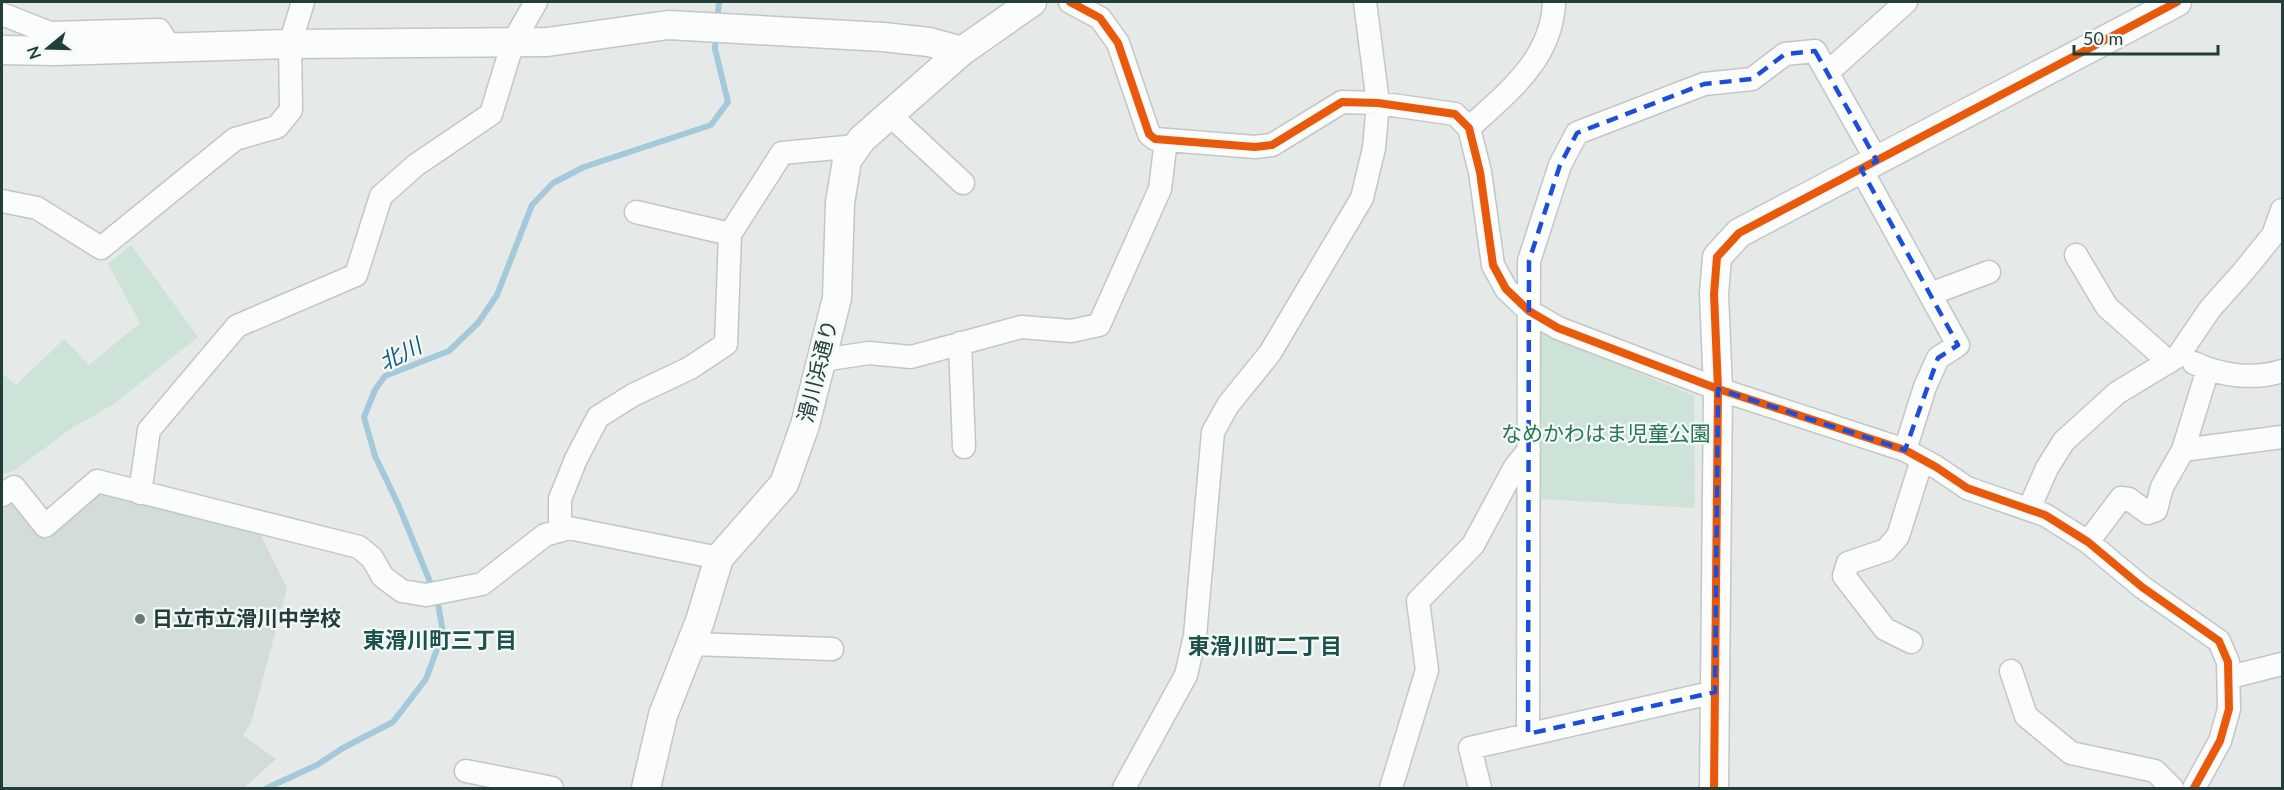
<svg xmlns="http://www.w3.org/2000/svg" width="2284" height="790" font-family="Lato,'Noto Sans JP',sans-serif">
<rect width="100%" height="100%" fill="#e5eae9"/>
<path fill="#d2dcd9" d="M100 490 259 532 287 588 251 723 243 735 276 759 244 788H2V507L12 500 48 540Z"/>
<path fill="#cde3d8" d="M131 245 198 337 114 404 72 428 14 471 2 474V373L16 385 64 339 89 365 140 323 108 264Z
M1529 327 1694 396 1695 508 1541 499Z"/>
<g fill="none" stroke-linecap="round" stroke-linejoin="round">
<path stroke="#a4c9da" stroke-width="6" d="M717 22 719 2
M433 589 398 504 375 456 364 417 375 390 385 376 449 351 478 323 497 295 532 205 553 183 584 167 711 125 728 102 715 49 716 35
M267 788 317 765 343 748 393 722 426 679 443 633 437 598"/>
<g stroke="#c2c7c6" stroke-width="25">
<path id="minor" d="M1070 2 1100 18 1118 43 1149 134 1155 139 1255 147 1272 145 1342 102 1378 103 1455 114 1469 128 1480 172 1493 265 1506 289 1529 311 1558 328 1718 389 1905 450 1936 467 1967 488 2045 515 2088 542 2142 587 2219 641 2228 662 2229 709 2220 741 2194 788
M2 14 50 33 159 30 170 47
M1827 73 1906 2
M889 114 963 183
M1469 128C1508 92 1552 59 1554 2
M1861 169 1958 345 1938 358 1925 387 1905 450
M2 201 37 208 101 248 235 139 277 127 291 110 290 44 303 2
M636 212 730 234 782 153 857 146
M2076 255 2107 307 2169 362
M1930 294 1989 272
M960 343 964 447
M822 360 869 353 911 357 1021 327 1071 331 1099 325 1160 189 1166 140
M2194 363C2221 376 2254 380 2282 371
M2183 450 2282 437
M140 493 149 430 237 326 356 275 381 196 416 165 491 114 513 42 536 2
M2 495 14 487 45 526 97 481 359 547 372 558 383 577 402 591 426 595 482 584 545 535 569 528 719 558
M2029 509 2047 468 2064 441 2117 393 2178 356 2210 309 2243 272 2273 235 2282 210
M560 531V499L576 459 598 417 633 395 690 368 726 344 730 234
M2088 542 2121 498 2129 499 2148 513 2156 510 2162 487 2183 450 2208 369
M1911 642 1885 629 1844 576 1848 563 1886 550 1898 536 1922 460
M691 644 832 649
M2011 671 2026 716 2071 753 2155 771 2172 788
M2230 677 2282 664
M1528 734 1529 261 1560 165 1577 133 1704 84 1752 79 1785 54 1815 51 1877 161
M466 771 552 788
M1124 788 1186 675 1195 636 1213 432 1228 405 1270 353 1362 198 1374 148 1378 103 1365 2
M1391 788 1427 670 1418 601 1473 545 1515 467 1529 450
M1480 788 1470 748 1715 692"/>
</g>
<g stroke="#c2c7c6" stroke-width="31">
<path id="tertiary" d="M2 50 55 51 290 44 547 42 668 25 883 37 929 42 962 51
M646 788 663 715 700 621 719 558 784 484 805 425 837 298 840 203 847 160 862 139 962 51 1032 2
M1714 788 1718 389 1714 294 1717 257 1739 233 2177 2"/>
</g>
<use href="#minor" stroke="#fbfcfc" stroke-width="22"/>
<use href="#tertiary" stroke="#fbfcfc" stroke-width="28"/>
<g stroke="#f3f9f7" stroke-width="11">
<path id="cycleway" d="M1070 2 1100 18 1118 43 1149 134 1155 139 1255 147 1272 145 1342 102 1378 103 1455 114 1469 128 1480 172 1493 265 1506 289 1529 311 1558 328 1718 389 1905 450 1936 467 1967 488 2045 515 2088 542 2142 587 2219 641 2228 662 2229 709 2220 741 2194 788
M1714 788 1718 389 1714 294 1717 257 1739 233 2177 2"/>
</g>
<use href="#cycleway" stroke="#e8590c" stroke-width="8"/>
</g>
<path fill="none" stroke="#1d4ed8" stroke-width="4.5" stroke-dasharray="12 8" stroke-linejoin="round" d="M1815 51 1877 161 1861 169 1958 345 1938 358 1905 450 1718 389 1715 692 1528 734 1529 261 1560 165 1577 133 1704 84 1752 79 1785 54Z"/>
<circle fill="#667a78" stroke="#f3f9f7" stroke-width="2" cx="140" cy="619" r="6"/>
<g text-anchor="middle" stroke-width="4.5" stroke-linejoin="round" paint-order="stroke">
<g font-size="21" fill="#213e3b" stroke="#f3f9f7">
<text transform="translate(818 371) rotate(-76)" y="7">滑川浜通り</text>
</g>
<g font-size="21" fill="#2a7654" stroke="#f3f9f7">
<text x="1606" y="441">なめかわはま児童公園</text>
</g>
<g font-size="21" font-weight="bold" fill="#213e3b" stroke="#f3f9f7" text-anchor="start">
<text x="152" y="626">日立市立滑川中学校</text>
</g>
<g font-size="22" font-style="italic" fill="#195b7c" stroke="#f3f9f7">
<text transform="translate(400 354) rotate(-27)" y="8">北川</text>
</g>
<g font-size="22" font-weight="bold" fill="#1c514d" stroke="#f3f9f7">
<text x="440" y="648">東滑川町三丁目</text>
<text x="1265" y="654">東滑川町二丁目</text>
</g>
</g>
<rect width="2284" height="790" fill="none" stroke="#213e3b" stroke-width="6"/>
<g transform="translate(48 48) rotate(251)" stroke="#f3f9f7" stroke-width="4.5" paint-order="stroke">
<path d="M0-4.5L10 22L0 15L-10 22Z" fill="#213e3b"/>
<text y="-9" font-size="16" font-weight="bold" text-anchor="middle" fill="#213e3b">N</text>
</g>
<path d="M2074 45v9h144v-9" fill="none" stroke="#213e3b" stroke-width="3"/>
<text x="2083" y="45" font-size="18" fill="#213e3b" stroke="#f3f9f7" stroke-width="4.5" paint-order="stroke">50 m</text>
</svg>
